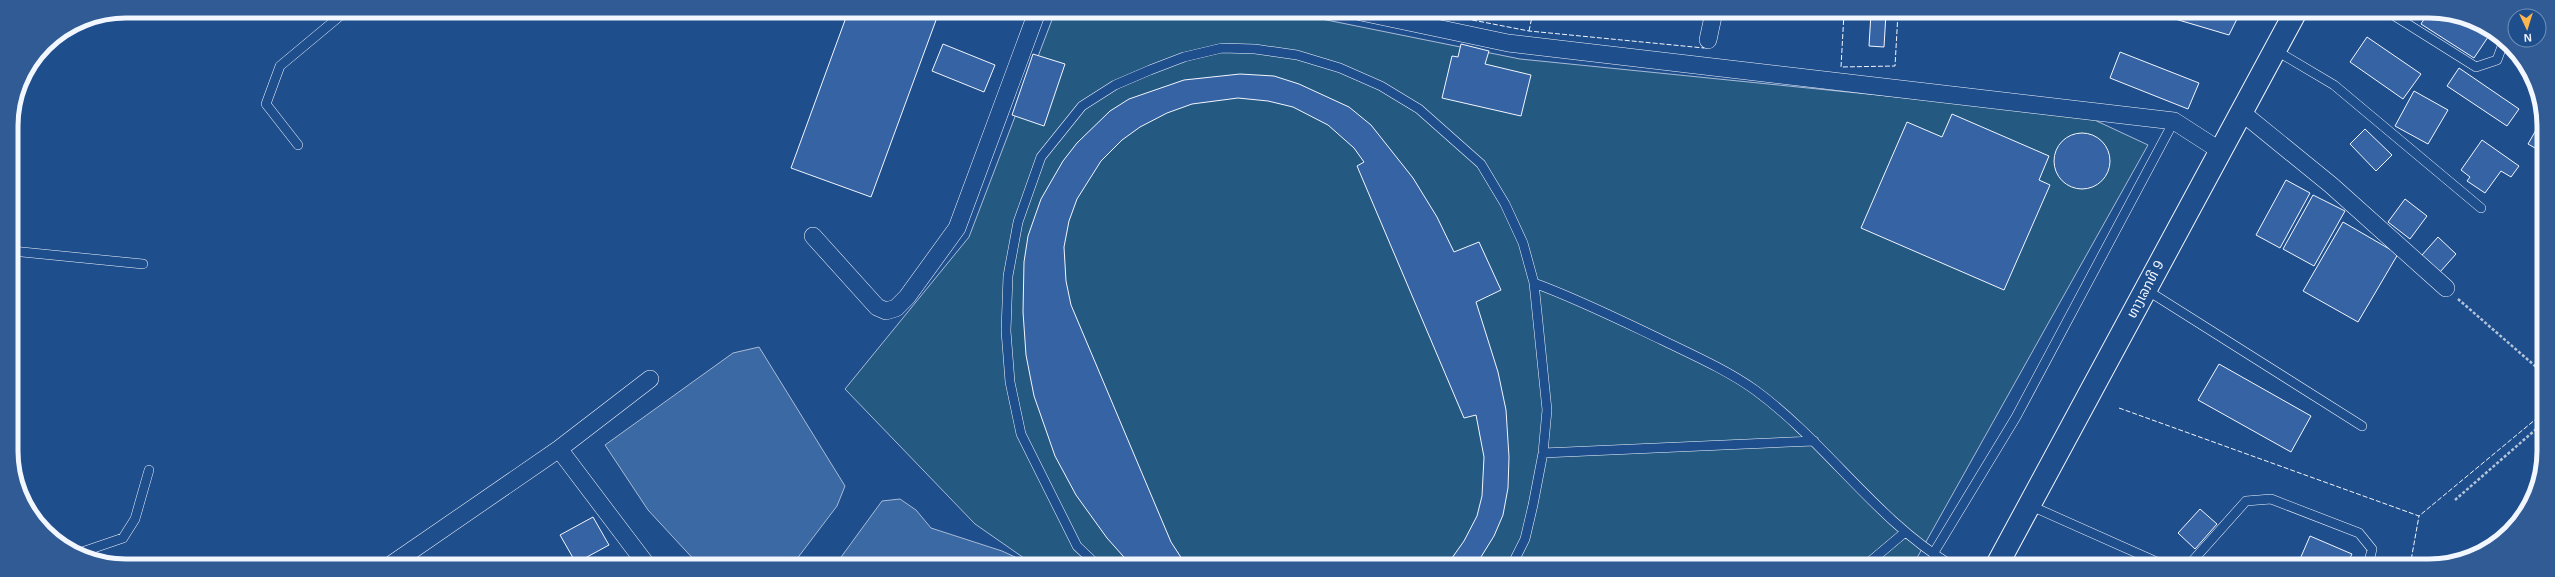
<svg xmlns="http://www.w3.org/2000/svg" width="2555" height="577" font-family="Helvetica,'Noto Sans Lao',sans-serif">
<rect width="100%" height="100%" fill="#1f4e8c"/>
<path fill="#245a82" stroke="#a8bbd7" d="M1055 12H1287L1520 59 2086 116 2148 145 1913 565H1034L975 524 845 389 969 237Z"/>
<path fill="#3b69a3" stroke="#a8bbd7" d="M759 347 845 486 837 506 793 564H698L648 510 605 445 733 353Z
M900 499 916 510 931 528 1002 551 1032 565 836 564 882 501Z"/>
<path fill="#3563a3" stroke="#f2f6ff" d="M848 12H939L871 197 791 168Z
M1871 13H1886L1884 47 1869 46Z
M2155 13H2240L2229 35Z
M2428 13H2451L2490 34 2474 58 2421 24Z
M2367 37 2421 74 2403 99 2350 62Z
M943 44 995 65 984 92 932 71Z
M1461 44 1489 51 1485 64 1531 75 1521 116 1442 98 1452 56 1458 57Z
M2120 52 2199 83 2188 109 2110 78Z
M1033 54 1065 64 1044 126 1012 115Z
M2459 68 2519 109 2507 126 2447 86Z
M1240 74 1274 76 1299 84 1349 107 1371 125 1413 178 1437 217 1454 252 1479 242 1501 290 1476 302 1498 372 1506 410 1509 457 1508 488 1503 515 1494 536 1476 565H1447L1464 541 1477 516 1482 496 1484 457 1476 415 1464 418 1357 166 1364 162 1354 148 1328 125 1293 107 1268 101 1238 98 1192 104 1167 113 1140 127 1122 140 1101 161 1077 199 1069 221 1064 247 1066 281 1071 305 1171 542 1186 565H1131L1107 538 1076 495 1055 456 1034 396 1026 355 1023 312 1024 262 1028 236 1041 199 1063 161 1077 143 1110 111 1129 99 1184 80Z
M2414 91 2448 110 2428 144 2395 126Z
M2540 101 2542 104V112L2536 109Z
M1952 114 2049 156 2039 180 2050 185 2004 290 1861 228 1907 122 1942 137Z
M2540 123 2542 124V152L2528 144Z
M2365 129 2392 155 2376 171 2350 144Z
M2054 161a28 28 0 1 1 56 0a28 28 0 1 1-56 0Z
M2482 140 2519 166 2511 177 2501 171 2485 193 2467 181 2470 177 2461 170Z
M2286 180 2310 193 2280 248 2256 235Z
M2313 195 2345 211 2314 266 2283 249Z
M2405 199 2427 216 2410 239 2388 222Z
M2542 203V216L2536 212Z
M2343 222 2398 254 2358 322 2303 291Z
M2438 237 2456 254 2440 272 2422 255Z
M2219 364 2311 416 2291 452 2198 400Z
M2200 509 2217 524 2195 549 2178 533Z
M593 517 609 545 576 563 560 535Z
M2310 536 2352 554 2346 566H2297Z"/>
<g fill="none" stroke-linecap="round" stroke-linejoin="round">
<g stroke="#f2f6ff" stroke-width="10">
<path id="lane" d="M2390 13 2476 67 2497 60 2504 41
M2275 50 2334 85 2481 208
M298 145 266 104 280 66 346 11
M12 251 143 264
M1534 283C1578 299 1620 320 1662 340 1693 355 1727 370 1755 390 1826 442 1875 519 1951 565
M2145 289 2362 426
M1543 453 1814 441
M2029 505 2166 566
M82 552 123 538 135 519 149 470
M1933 554 2016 417 2174 121
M1097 565 1077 546 1021 434 1010 382 1006 331 1008 276 1018 222 1041 157 1082 106 1115 85 1150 70 1184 57 1222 48 1255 49 1297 55 1340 68 1381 86 1419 109 1481 164 1505 204 1523 243 1534 283 1547 410 1543 453 1533 505 1525 539 1512 565
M1866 565 1904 533
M2188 566 2246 501 2271 499 2359 533 2372 549 2368 566"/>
</g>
<g stroke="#f2f6ff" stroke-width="18">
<path id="street" d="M1361 12 1508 43 2174 121 2219 150
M1708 40 1714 12
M2240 111 2331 185 2446 288
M813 236 877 307 886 311 896 308 907 297 957 228 1037 12
M559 449 646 564
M392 564 559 449 650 379"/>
</g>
<g stroke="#f2f6ff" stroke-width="24">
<path id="primary" d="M1997 565 2295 13"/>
</g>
<path stroke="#b3c4dc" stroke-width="2.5" stroke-dasharray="3 2" stroke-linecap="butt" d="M2458 299 2542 372
M2455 500 2542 424"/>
<use href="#lane" stroke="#1f4e8c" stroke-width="9"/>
<use href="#street" stroke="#1f4e8c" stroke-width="17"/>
<use href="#primary" stroke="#1f4e8c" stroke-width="22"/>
<path stroke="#f2f6ff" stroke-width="1" stroke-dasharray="5 2" stroke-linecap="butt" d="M1431 12 1529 31 1704 48
M1844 13 1841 67 1895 66 1898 13
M1529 31 1533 12
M2119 408 2419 516 2542 414
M2410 566 2419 516"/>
</g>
<g text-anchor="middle" stroke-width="3" stroke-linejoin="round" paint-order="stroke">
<g font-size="14" fill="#f2f6ff" stroke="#1f4e8c">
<text transform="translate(2145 289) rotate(-62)" y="5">ທາງເລກທີ 9</text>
</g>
</g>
<path d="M0 0H2555V577H0ZM126 18H2429A108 108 0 0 1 2537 126V451A108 108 0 0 1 2429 559H126A108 108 0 0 1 18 451V126A108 108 0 0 1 126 18Z" fill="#305b95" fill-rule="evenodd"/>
<path fill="none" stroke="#f2f6ff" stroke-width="5" d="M126 18H2429A108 108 0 0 1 2537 126V451A108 108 0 0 1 2429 559H126A108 108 0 0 1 18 451V126A108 108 0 0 1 126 18Z"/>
<g transform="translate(2527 28) rotate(176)"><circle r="19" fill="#1f4e8c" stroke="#7391ba"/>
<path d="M0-3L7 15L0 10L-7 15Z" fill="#ffb74d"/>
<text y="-6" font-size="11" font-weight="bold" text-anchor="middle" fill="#f2f6ff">N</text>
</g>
</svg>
